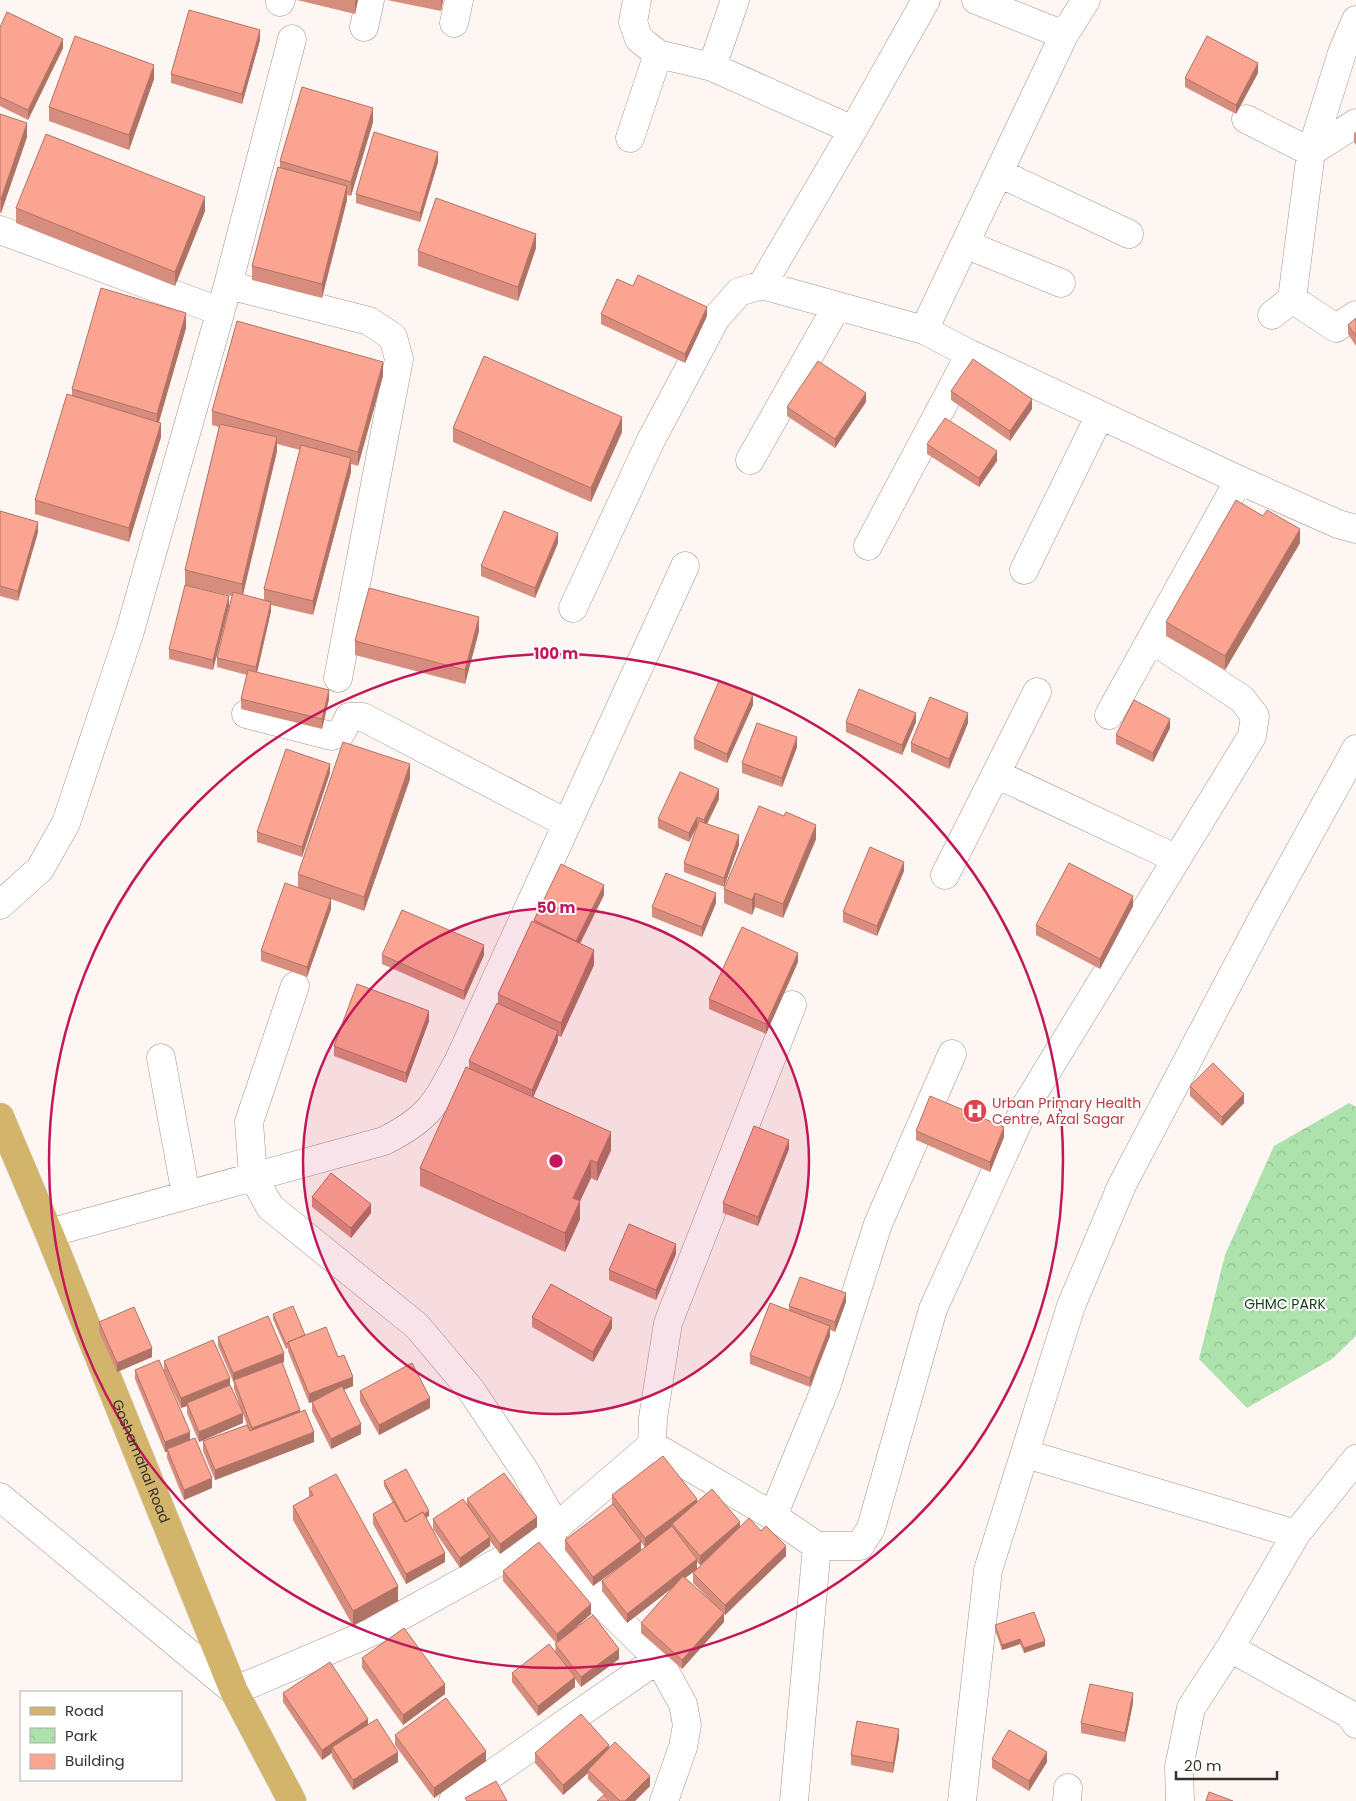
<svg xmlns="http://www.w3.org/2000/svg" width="1356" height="1801" font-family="Poppins,sans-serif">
<defs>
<pattern id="park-crowns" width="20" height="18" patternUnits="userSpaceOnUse" patternTransform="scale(1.25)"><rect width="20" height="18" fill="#ade2ad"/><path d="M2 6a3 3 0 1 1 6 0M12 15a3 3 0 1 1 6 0" fill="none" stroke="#95c295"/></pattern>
</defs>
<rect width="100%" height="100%" fill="#fdf6f2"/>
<path fill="url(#park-crowns)" d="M1349 1103 1356 1107V1336L1332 1359 1247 1408 1199 1359 1225 1255 1274 1146Z"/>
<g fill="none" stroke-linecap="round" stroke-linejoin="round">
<g stroke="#a19288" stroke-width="29">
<path id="minor" d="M976 0 1064 35
M280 2 281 0
M454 23 459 0
M364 27 370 0
M712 67 735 0
M1246 119 1311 152 1356 123
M853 130 926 0
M630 138 658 54
M999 173 1129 234
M0 230 219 311
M965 244 1061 283
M228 285 369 321 393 337 399 359 338 678
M762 285 924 330 970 354 1239 480 1338 524 1356 529
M1292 299 1336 328 1356 315
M1272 315 1292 299 1311 152 1342 53 1356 20
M924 330 1064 35 1086 0
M750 460 837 306
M868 546 970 354
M1024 570 1100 415
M573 608 651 440 716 318 739 292 762 285 853 130 712 67 658 54 639 39 633 22 637 0
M246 714 331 736 341 733 349 717H363L566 823
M1109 715 1239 480
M996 774 1177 859
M945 875 1037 692
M0 905 40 869 66 823 130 631 228 285 292 39
M295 986 249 1122 253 1176 270 1207 417 1326 471 1390 525 1471 549 1514 547 1535 597 1599 658 1659 683 1704 687 1725 683 1747 664 1801
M161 1058 186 1195
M49 1233 384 1141C430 1118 436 1103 459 1060L685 566
M652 1445 773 1516 817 1546H860L871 1528 933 1309 1025 1107 1252 736 1255 716 1242 699 1151 639
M1026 1454 1296 1534
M1356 1459 1296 1534 1230 1648 1349 1714 1356 1724
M0 1497 234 1691 372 1632 547 1535 652 1445 653 1418 668 1323 792 1005
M773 1516 826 1387 878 1224 952 1054
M453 1801 658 1659
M794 1801 817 1546
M962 1801 988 1570 1071 1306 1122 1185 1261 921 1356 749
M1067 1801 1068 1788
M1180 1801 1179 1767 1191 1708 1230 1648"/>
</g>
<g stroke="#d3d2d1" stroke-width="29">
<g id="major">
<path id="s1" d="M0 1117 49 1233 234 1691 292 1801"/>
</g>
</g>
<use href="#minor" stroke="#fff" stroke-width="28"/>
<use href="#major" stroke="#d2b56b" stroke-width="28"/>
</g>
<path fill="#d78d7d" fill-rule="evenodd" d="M297 0H358L355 14Z
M387 0H443L441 11Z
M0 27 63 48 28 120 0 106Z
M260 40 242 104 171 83V74Z
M1258 73 1236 114 1185 87V78Z
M154 79 129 150 49 121V107Z
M0 114 27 137 1 213H0Z
M373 122 351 196 347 195V200L322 298 252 280V266L280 168V161Z
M1356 132V145L1354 142V133Z
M438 162 420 222 356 203V194Z
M16 208 205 211 175 286 16 223Z
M536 248 518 301 418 266V251Z
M601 314 707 316 685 363 601 324Z
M1356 318V346L1348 334V325Z
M186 328 159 422 161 437 129 542 35 514V500L72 396V389Z
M383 376 358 466 351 464V472L313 615 271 605V611L257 672 329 699 322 729 241 709V699L247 675 217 667V658L232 596 185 585V570L219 427 212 425V411ZM277 444 300 450 264 589V600L243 595 277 451Z
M951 391 1032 409 1010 441 951 400Z
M866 402 835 448 787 416V407Z
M453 428 622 432 591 502 453 442Z
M927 444 997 461 979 487 927 454Z
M0 511 38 532 18 601 0 596Z
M1263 516 1300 543 1225 670 1166 636V622Z
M558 543 535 598 481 576V566Z
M229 606 213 670 169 659V649Z
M479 631 465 684 355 655V641Z
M753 705 727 763 694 749V739Z
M846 722H916L902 755 846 732Z
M968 723 949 769 911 752V743Z
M1170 728 1153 762 1116 744V735Z
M797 747 782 787 742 773V763Z
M330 773 302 857 257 842V832Z
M410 779 364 911 331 899V909L307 977 261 961V951L298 888V874Z
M719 799 707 824 739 845 724 887 684 872V863L697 827V826L689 842 658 828V819Z
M816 839 783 918 755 907 752 915 724 903V889Z
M904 871 877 936 843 922V912Z
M604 895 580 944 594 965 561 1037 558 1036V1041L533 1097 611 1150 597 1181 591 1178 580 1201V1219L565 1252 420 1186V1168L469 1068V1061L498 1003V994L534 922V920Z
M716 903 702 937 652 917V907Z
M1133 906 1100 969 1036 935V925Z
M382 955H484L464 1000 382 964Z
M798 962 766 1034 709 1009V999Z
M429 1021 406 1083 334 1056V1046Z
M1190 1086 1244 1103 1222 1126 1190 1096Z
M916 1131 1004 1137 990 1172 916 1140Z
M789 1149 758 1226 723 1213V1203Z
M312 1197 371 1213 351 1238 312 1207Z
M676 1254 656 1300 609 1280V1270Z
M846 1302 835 1332 830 1330V1336L810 1387 750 1364V1355L789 1310V1306Z
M273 1314 338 1357 353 1386 344 1390 361 1434 331 1449 312 1411V1402L309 1403 288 1351V1348L286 1349 273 1319Z
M532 1317 612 1328 593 1362 532 1327Z
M99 1322 152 1357 117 1372 99 1332Z
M218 1337 284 1362 282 1363 300 1412 314 1442 215 1480 203 1451V1441L247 1425 234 1389V1383L218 1346Z
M164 1361 230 1385 243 1423 199 1442 187 1413V1406L181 1408 164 1371Z
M135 1370 190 1440 212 1488 184 1500 167 1458V1452H165L135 1379Z
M360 1391 430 1408 379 1435 360 1401Z
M384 1481 429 1516 426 1517 445 1562 406 1584 373 1524V1514L393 1503 384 1486Z
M309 1488 398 1601 353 1626 293 1520V1506L309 1497Z
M612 1495 697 1502 740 1527 786 1556 725 1615 724 1614V1622L682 1669 641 1633V1623L674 1586 627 1623 602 1591V1581L645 1548 641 1542V1551L593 1586 565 1550V1540L612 1505ZM710 1557 693 1573V1583L714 1604 685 1578 697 1569V1562L700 1565Z
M467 1499 537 1527 500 1554 490 1541V1546L460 1568 433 1529V1519L467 1505Z
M503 1571 591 1614 565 1637 619 1659 581 1687 575 1679V1687L538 1716 512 1682V1673L555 1653 556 1643 503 1581Z
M995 1625 1045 1646 1024 1653 1020 1644 1002 1650 995 1630Z
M362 1658 445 1694 403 1725 362 1668Z
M283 1693 368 1725 398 1762 353 1790 332 1757V1753L322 1760 283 1702Z
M1133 1703 1125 1742 1081 1733V1723Z
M395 1735 486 1761 434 1798 395 1745Z
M899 1738 893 1773 851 1765V1755Z
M609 1748 650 1786 635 1801H610L588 1779V1773L563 1795 535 1763V1753Z
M992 1759 1047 1762 1029 1791 992 1768Z"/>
<path fill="#af7366" d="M355 0H358L355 14Z
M441 0H443L441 11Z
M260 30V40L242 104V94Z
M63 39V48L28 120V110Z
M1258 63V73L1236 114V105Z
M154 65V79L129 150V135Z
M373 108V122L351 196V182Z
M27 123V137L1 213V199Z
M438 152V162L420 222V213Z
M347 186V200L322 298V284Z
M205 197V211L175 286V272Z
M536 234V248L518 301V287Z
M707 307V316L685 363V354Z
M186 313V328L157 428V414Z
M383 362V376L358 466V452Z
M866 393V402L835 448V439Z
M1032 399V409L1010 441V431Z
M622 417V432L591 502V488Z
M161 423V437L129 542V528Z
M277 437V451L242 598V584Z
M997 451V461L979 487V478Z
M351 458V472L313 615V601Z
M38 522V532L18 601V591Z
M1300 529V543L1225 670V656Z
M558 533V543L535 598V588Z
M229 596V606L213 670V660Z
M271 602V611L256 677V667Z
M479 617V631L465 684V670Z
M329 690V699L322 729V719Z
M753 695V705L727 763V754Z
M916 713V722L902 755V745Z
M968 713V723L949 769V759Z
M1170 719V728L1153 762V753Z
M797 737V747L782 787V778Z
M330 764V773L302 857V847Z
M410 764V779L364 911V897Z
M719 789V799L704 830V820Z
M697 817V826L689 842V833Z
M816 825V839L783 918V904Z
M739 835V845L724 887V878Z
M904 862V871L877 936V926Z
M604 885V895L576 951V941Z
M716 893V903L702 937V927Z
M755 893V907L752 915V900Z
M1133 896V906L1100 969V959Z
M331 899V909L307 977V967Z
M484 945V955L464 1000V991Z
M594 950V965L561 1037V1023Z
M798 953V962L766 1034V1024Z
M429 1011V1021L406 1083V1073Z
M558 1031V1041L532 1100V1090Z
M1244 1094V1103L1222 1126V1117Z
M1004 1127V1137L990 1172V1162Z
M611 1132V1150L597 1181V1163Z
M789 1140V1149L758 1226V1217Z
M591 1160V1178L580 1201V1219L565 1252V1233L573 1198Z
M371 1204V1213L351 1238V1228Z
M676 1244V1254L656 1300V1290Z
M846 1293V1302L835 1332V1322Z
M612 1318V1328L593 1362V1352Z
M830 1326V1336L810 1387V1378Z
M152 1348V1357L117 1372V1363Z
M284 1353V1362L235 1382 234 1380 233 1383V1373Z
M353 1377V1386L309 1403V1394Z
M230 1378V1387L187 1403V1406L181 1408V1398Z
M430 1398V1408L379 1435V1425Z
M300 1410V1420L252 1438V1428Z
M243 1413V1423L199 1442V1432Z
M361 1424V1434L331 1449V1439Z
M190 1432V1442L167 1449V1452H165V1442Z
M314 1432V1442L215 1480V1470Z
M212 1478V1488L184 1500V1490Z
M697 1499V1508L672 1524V1527L645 1548V1538Z
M429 1511V1516L407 1528V1523Z
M537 1517V1527L500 1554V1544Z
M740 1522V1531L700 1565V1556Z
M490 1537V1546L460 1568V1558Z
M641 1541V1551L593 1586V1577Z
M786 1546V1556L725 1615V1605Z
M445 1553V1562L406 1584V1574Z
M697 1559V1569L627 1623V1614Z
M398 1586V1601L353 1626V1611Z
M591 1604V1614L557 1644V1634Z
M724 1613V1622L682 1669V1660Z
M1020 1639V1644L1002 1650V1645Z
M1045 1641V1646L1024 1653V1648Z
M619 1649V1659L581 1687V1677Z
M575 1677V1687L538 1716V1706Z
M445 1684V1694L403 1725V1715Z
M1133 1693V1703L1125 1742V1733Z
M368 1719V1729L332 1747V1753L322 1760V1750Z
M899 1729V1738L893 1773V1763Z
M609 1745V1755L588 1770V1773L563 1795V1785Z
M486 1751V1761L434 1798V1788Z
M398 1752V1762L353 1790V1780Z
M1047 1752V1762L1029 1791V1781Z
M650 1776V1786L635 1801H625Z"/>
<path fill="#faa491" stroke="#af7366" d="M189 10 260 30 242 94 171 74Z
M7 12 63 39 28 110 0 97V27Z
M75 36 154 65 129 135 49 107Z
M1207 36 1258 63 1236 105 1185 78Z
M302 87 373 108 351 182 280 161Z
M0 114 27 123 1 199H0Z
M374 132 438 152 420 213 356 194Z
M46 134 205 197 175 272 16 208Z
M278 167 347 186 322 284 252 266Z
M436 198 536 234 518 287 418 251Z
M638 275 707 307 685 354 601 314 617 279 633 286Z
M101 288 186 313 157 414 72 389Z
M1356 318V336L1348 325Z
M237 321 383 362 358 452 212 411Z
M484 356 622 417 591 488 453 428Z
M973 359 1032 399 1010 431 951 391Z
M818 361 866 393 835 439 787 407Z
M67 394 161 423 129 528 35 500Z
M945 418 997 451 979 478 927 444Z
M220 424 277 437 242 584 185 570Z
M301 445 351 458 313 601 264 589Z
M1236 500 1263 516 1267 510 1300 529 1225 656 1166 622Z
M0 511 38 522 18 591 0 586Z
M504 511 558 533 535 588 481 566Z
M185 585 229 596 213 660 169 649Z
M369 588 479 617 465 670 355 641Z
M233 592 271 602 256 667 217 658Z
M248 670 329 690 322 719 241 699Z
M719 681 753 695 727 754 694 739Z
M859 689 916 713 902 745 846 722Z
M930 697 968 713 949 759 911 743Z
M1134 700 1170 719 1153 753 1116 735Z
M757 723 797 737 782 778 742 763Z
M343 742 410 764 364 897 298 874Z
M286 749 330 764 302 847 257 832Z
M680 772 719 789 704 820 697 817 689 833 658 819Z
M759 806 784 816 786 812 816 825 783 904 755 893 752 900 724 889Z
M699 821 739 835 724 878 684 863Z
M870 847 904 862 877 926 843 912Z
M1069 863 1133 896 1100 959 1036 925Z
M561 864 604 885 576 941 534 920Z
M666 873 716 893 702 927 652 907Z
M285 883 331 899 307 967 261 951Z
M402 910 484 945 464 991 382 955Z
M532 921 594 950 561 1023 498 994Z
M742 927 798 953 766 1024 709 999Z
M357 984 429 1011 406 1073 334 1046Z
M497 1003 558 1031 532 1090 469 1061Z
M1213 1063 1244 1094 1222 1117 1190 1086Z
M466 1067 611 1132 597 1163 591 1160 573 1198 580 1201 565 1233 420 1168Z
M930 1096 1004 1127 990 1162 916 1131Z
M754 1126 789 1140 758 1217 723 1203Z
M331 1173 371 1204 351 1228 312 1197Z
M629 1224 676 1244 656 1290 609 1270Z
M800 1277 846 1293 835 1322 789 1306Z
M551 1284 612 1318 593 1352 532 1317Z
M770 1303 830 1326 810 1378 750 1355Z
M293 1306 305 1335 288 1342V1343L286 1344 273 1314Z
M134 1307 152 1348 117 1363 99 1322Z
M268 1316 284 1353 233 1373 218 1337Z
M326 1327 338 1357 344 1355 353 1377 309 1394 288 1342Z
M213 1340 230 1378 181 1398 164 1361Z
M159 1360 190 1432 165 1442 135 1370Z
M282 1362 300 1410 252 1428 234 1380Z
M412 1363 430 1398 379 1425 360 1391Z
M230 1385 243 1413 199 1432 187 1403Z
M342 1386 361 1424 331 1439 312 1402Z
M305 1410 314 1432 215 1470 203 1441 247 1425 250 1431Z
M195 1438 212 1478 184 1490 167 1449Z
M663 1456 697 1499 645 1538 612 1495Z
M406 1469 429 1511 424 1514 423 1512 406 1522 384 1481Z
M504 1473 537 1517 500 1544 467 1499Z
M336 1474 398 1586 353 1611 293 1506 313 1495 309 1488Z
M712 1489 740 1522 700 1556 672 1524Z
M463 1499 490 1537 460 1558 433 1519Z
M394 1502 405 1522 423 1512 445 1553 406 1574 373 1514Z
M613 1504 641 1541 593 1577 565 1540Z
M749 1518 761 1531 766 1526 786 1546 725 1605 693 1573Z
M672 1526 697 1559 627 1614 602 1581Z
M539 1542 591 1604 557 1634 503 1571Z
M683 1576 724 1613 682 1660 641 1623Z
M1034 1612 1045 1641 1024 1648 1020 1639 1002 1645 995 1625Z
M593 1615 619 1649 581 1677 555 1644Z
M404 1628 445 1684 403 1715 362 1658Z
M549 1644 575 1677 538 1706 512 1673Z
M330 1662 368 1719 322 1750 283 1693Z
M1090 1684 1133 1693 1125 1733 1081 1723Z
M446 1698 486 1751 434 1788 395 1735Z
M581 1714 609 1745 563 1785 535 1753Z
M377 1719 398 1752 353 1780 332 1747Z
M857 1721 899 1729 893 1763 851 1755Z
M1009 1730 1047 1752 1029 1781 992 1759Z
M615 1742 650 1776 625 1801H620L588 1770Z
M496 1781 507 1801H467L465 1798Z
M1209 1792 1233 1801H1206Z
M604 1795 609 1801H597Z"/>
<circle cx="556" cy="1161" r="253" fill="#c2185b" fill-opacity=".12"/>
<g fill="none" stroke="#c2185b" stroke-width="2.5">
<circle cx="556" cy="1161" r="253"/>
<circle cx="556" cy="1161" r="507"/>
</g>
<defs>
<g id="hospital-disc" transform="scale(1.25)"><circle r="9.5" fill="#e0444e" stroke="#fff"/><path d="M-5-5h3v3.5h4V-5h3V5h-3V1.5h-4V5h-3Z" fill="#fff"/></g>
</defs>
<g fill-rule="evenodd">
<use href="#hospital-disc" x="975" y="1111"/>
</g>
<g text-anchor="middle" stroke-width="4" stroke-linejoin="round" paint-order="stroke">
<g font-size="14" fill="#be3a42" stroke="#fff" text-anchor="start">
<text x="992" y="1108">Urban Primary Health<tspan x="992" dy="16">Centre, Afzal Sagar</tspan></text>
</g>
<g font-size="14" fill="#113c15" stroke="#fff">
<text x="1285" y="1309">GHMC PARK</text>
</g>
<g font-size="14" fill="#37312d" stroke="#fff">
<text dy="5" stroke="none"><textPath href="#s1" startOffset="372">Goshamahal Road</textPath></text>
</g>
</g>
<circle cx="556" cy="1161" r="8" fill="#c2185b" stroke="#fff" stroke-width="2.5"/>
<g font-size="15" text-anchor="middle" font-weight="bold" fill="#c2185b" stroke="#fff" stroke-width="4" stroke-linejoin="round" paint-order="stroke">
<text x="556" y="659">100 m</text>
<text x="556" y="913">50 m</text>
</g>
<rect x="20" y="1691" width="162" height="90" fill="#ffffff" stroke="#afadab"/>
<rect x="30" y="1707" width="25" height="8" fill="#d2b56b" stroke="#afadab"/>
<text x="65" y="1716" font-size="15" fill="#37312d">Road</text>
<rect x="30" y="1728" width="25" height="15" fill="url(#park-crowns)" stroke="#afadab"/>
<text x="65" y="1741" font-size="15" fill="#37312d">Park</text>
<rect x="30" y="1754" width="25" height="15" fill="#faa491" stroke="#afadab"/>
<text x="65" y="1766" font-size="15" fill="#37312d">Building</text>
<path d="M1176 1771v8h101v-8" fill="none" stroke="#37312d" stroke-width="2.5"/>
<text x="1184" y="1771" font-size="15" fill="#37312d" stroke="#ffffff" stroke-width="4" paint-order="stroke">20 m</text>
</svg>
